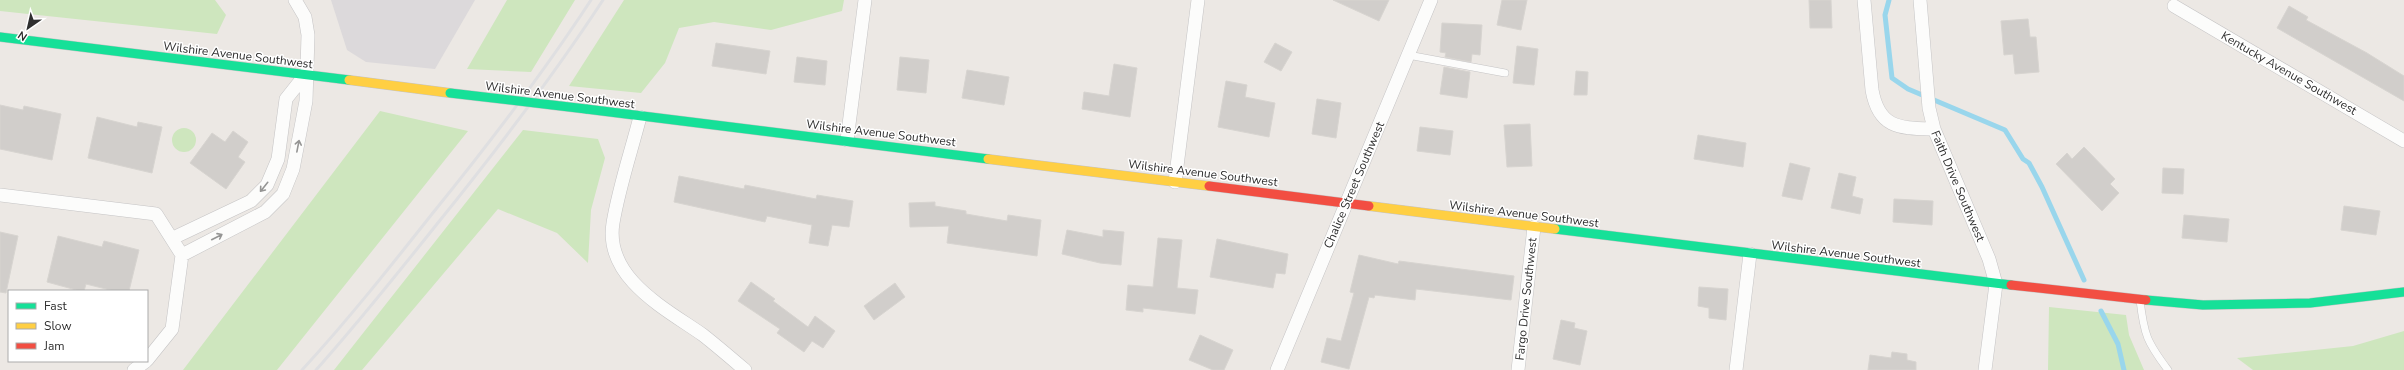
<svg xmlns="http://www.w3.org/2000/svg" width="2404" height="370" font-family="'Nunito Sans',sans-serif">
<rect width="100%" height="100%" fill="#ece8e4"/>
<path fill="#dcd9db" d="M331 0H475L435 69 366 62 347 50Z"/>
<path fill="#cee6be" d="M0 0H215L226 15 217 34 0 11Z
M507 0H575L531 72 467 69Z
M624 0H844L842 11 771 30 714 22 679 28 665 63 641 93 569 86Z
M380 111 468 131 277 370H183Z
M172 140a12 12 0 1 1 24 0a12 12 0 1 1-24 0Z
M523 130 598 139 605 158 591 210 588 263 557 233 498 209 362 370H334Z
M2049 307 2126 315 2129 335 2144 370H2048Z
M2404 331V370H2253L2237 358 2353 346Z"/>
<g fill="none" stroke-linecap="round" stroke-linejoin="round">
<path stroke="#99d6ec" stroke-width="5" d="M1889 0 1885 15 1892 78 1908 89 2005 130 2023 159 2029 163 2042 187 2084 280
M2101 311 2118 344 2124 370"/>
</g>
<path fill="#d1cecb" stroke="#d7d4d0" d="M1333 0H1389L1379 21Z
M1502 0H1527L1521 30 1497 25Z
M1809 0H1831L1832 28H1810Z
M2289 6 2308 17 2306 20 2367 53 2404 76V101L2277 28Z
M2028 19 2030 37H2036L2039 72 2015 74 2013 54 2004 55 2001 21Z
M1442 23 1482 25 1480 55 1472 54 1471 62 1445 57 1446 53 1440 52Z
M716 43 770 51 766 74 712 66Z
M1275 43 1292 52 1281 71 1264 62Z
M1517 46 1538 49 1534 85 1513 83Z
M797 57 827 61 825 85 794 82Z
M900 57 929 60 926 93 897 90Z
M1114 64 1137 68 1130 117 1082 109 1084 92 1109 96Z
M1444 67 1470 72 1467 98 1440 94Z
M967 70 1009 77 1004 105 962 98Z
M1576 71 1588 72 1587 95H1574Z
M1226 81 1247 85 1245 97 1275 103 1269 137 1218 127Z
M1317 99 1341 103 1336 138 1312 134Z
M0 105 23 110 24 106 61 114 52 160 0 149Z
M97 117 137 127 138 122 162 127 152 173 88 158Z
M1530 124 1532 166 1507 167 1504 125Z
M1420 127 1453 131 1450 155 1417 151Z
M233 131 248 142 238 157 245 162 226 189 190 163 212 133 225 142Z
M1698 135 1746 143 1743 167 1694 159Z
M2084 147 2115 179 2110 184 2119 193 2102 211 2056 164 2067 153 2072 159Z
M1790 163 1810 168 1802 200 1782 196Z
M2163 168 2184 169 2183 194 2162 193Z
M1839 173 1856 177 1852 196 1863 199 1860 214 1831 208Z
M679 176 744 189 745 185 816 199 817 195 853 201 849 227 832 225 828 246 809 243 812 225 767 216 765 222 674 202Z
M1894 199 1933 201 1932 225 1893 222Z
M935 202V206L966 211V214L1007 221 1008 215 1041 220 1037 256 947 243 949 226 910 227 909 203Z
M2344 206 2380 211 2376 235 2341 230Z
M2184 215 2229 219 2227 242 2182 238Z
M1067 230 1103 237V230L1124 232 1121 265 1100 263 1062 254Z
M0 232 18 236 6 293 0 292Z
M58 236 102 247 104 241 139 250 129 291H114L86 284 84 291H80L47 282Z
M1158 238 1182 240 1177 288 1198 290 1195 314 1143 308V312L1126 310 1128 285 1153 287Z
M1217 239 1288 254 1285 274 1276 273 1273 288 1210 277Z
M1359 255 1398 264 1399 261 1514 276 1511 300 1416 289 1415 300 1375 295 1374 298 1369 297 1349 369 1321 362 1327 338 1341 341 1354 293 1350 292Z
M751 282 775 299 773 301 808 327 815 316 835 331 823 348 812 341 804 352 777 333 780 329 738 301Z
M895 283 905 297 874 320 864 306Z
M1699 287 1728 289 1726 320 1709 318V308L1698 306Z
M1561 320 1575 323 1574 328 1587 331 1580 365 1553 359Z
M1200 335 1233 350 1224 370H1213L1189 360Z
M1892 352 1907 354V360L1916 362V370H1868L1870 355 1891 358Z"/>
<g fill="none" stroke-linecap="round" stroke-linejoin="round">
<g stroke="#c5c4c5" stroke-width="8">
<path id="lane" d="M1408 55 1505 73
M2140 300C2144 335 2147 342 2168 370"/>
</g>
<g stroke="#c5c4c5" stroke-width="14">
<path id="street" d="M1864 0 1872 90C1879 129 1900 128 1934 129
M1920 0 1929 108 1934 129 1989 259 1996 284 1985 370
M2174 6 2404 141
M640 117C631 152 619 187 613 223 604 278 666 309 703 335 717 346 731 358 745 370
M847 140 865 0
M1175 182 1198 0
M0 195 156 214 182 255 172 329 147 360
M173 238 251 201 267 185 278 159 286 99 305 75
M182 255 265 212 283 194 293 169 306 101 308 35 305 17 295 0
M134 370 146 361
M1277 370 1431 0
M1518 370 1534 227
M1736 370 1750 254"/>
</g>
<g stroke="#c5c4c5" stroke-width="10">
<path id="fast" d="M0 37 349 80
M586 109 988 159
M1555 229 2011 285
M2146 300 2203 305 2310 303 2404 292"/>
</g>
<g stroke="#c5c4c5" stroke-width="10">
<path id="slow" d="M349 80 450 93
M988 159 1209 186
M1369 206 1555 229"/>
</g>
<g stroke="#c5c4c5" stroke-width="10">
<path id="jam" d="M1209 186 1369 206
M2011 285 2146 300"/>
</g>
<use href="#lane" stroke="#fcfcfb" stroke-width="7"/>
<use href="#street" stroke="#fcfcfb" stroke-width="13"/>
<use href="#fast" stroke="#16e098" stroke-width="9"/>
<use href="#slow" stroke="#ffcf43" stroke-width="9"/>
<use href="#jam" stroke="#f24e42" stroke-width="9"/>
<path stroke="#dfdfe1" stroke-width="3" d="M302 370C348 320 390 267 432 214 488 145 542 75 591 0
M316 370C358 323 398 273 437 224 496 151 552 78 603 0"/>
<g stroke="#c5c4c5" stroke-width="10" stroke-linecap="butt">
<path id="fast-bridge" d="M450 93 586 109"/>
</g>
<use href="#fast-bridge" stroke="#16e098" stroke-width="9"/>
</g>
<defs><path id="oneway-shaft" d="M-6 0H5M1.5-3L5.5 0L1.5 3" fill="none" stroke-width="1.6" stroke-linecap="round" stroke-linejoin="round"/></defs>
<g stroke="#959594">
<use href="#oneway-shaft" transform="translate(298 146) rotate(-79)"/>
<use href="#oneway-shaft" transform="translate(264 187) rotate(129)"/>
<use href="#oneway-shaft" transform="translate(217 237) rotate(-27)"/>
</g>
<g text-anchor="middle" stroke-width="3" stroke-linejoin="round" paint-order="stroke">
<g font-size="12" fill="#2e2e2e" stroke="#fff">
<text transform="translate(238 55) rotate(7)" y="4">Wilshire Avenue Southwest</text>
<text transform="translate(2289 73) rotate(30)" y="4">Kentucky Avenue Southwest</text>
<text transform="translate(560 95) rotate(7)" y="4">Wilshire Avenue Southwest</text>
<text transform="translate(881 133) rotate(7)" y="4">Wilshire Avenue Southwest</text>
<text transform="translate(1203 173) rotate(7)" y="4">Wilshire Avenue Southwest</text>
<text transform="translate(1354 185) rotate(-67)" y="4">Chalice Street Southwest</text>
<text transform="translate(1958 186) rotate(67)" y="4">Faith Drive Southwest</text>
<text transform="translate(1524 214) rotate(7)" y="4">Wilshire Avenue Southwest</text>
<text transform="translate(1846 254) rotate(7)" y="4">Wilshire Avenue Southwest</text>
<text transform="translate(1526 299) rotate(-84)" y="4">Fargo Drive Southwest</text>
</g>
</g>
<rect x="8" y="290" width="140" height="72" fill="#ffffff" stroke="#ababab"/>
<rect x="16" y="303" width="20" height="6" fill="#16e098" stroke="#ababab"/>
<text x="44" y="310" font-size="12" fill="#2e2e2e">Fast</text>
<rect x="16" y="323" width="20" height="6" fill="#ffcf43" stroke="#ababab"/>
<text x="44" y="330" font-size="12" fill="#2e2e2e">Slow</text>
<rect x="16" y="343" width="20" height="6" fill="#f24e42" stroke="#ababab"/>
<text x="44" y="350" font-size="12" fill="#2e2e2e">Jam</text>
<g transform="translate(28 28) rotate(214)" stroke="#ffffff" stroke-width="3" paint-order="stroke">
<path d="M0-3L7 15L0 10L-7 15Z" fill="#2e2e2e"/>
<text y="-6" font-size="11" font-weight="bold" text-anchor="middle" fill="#2e2e2e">N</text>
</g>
</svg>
